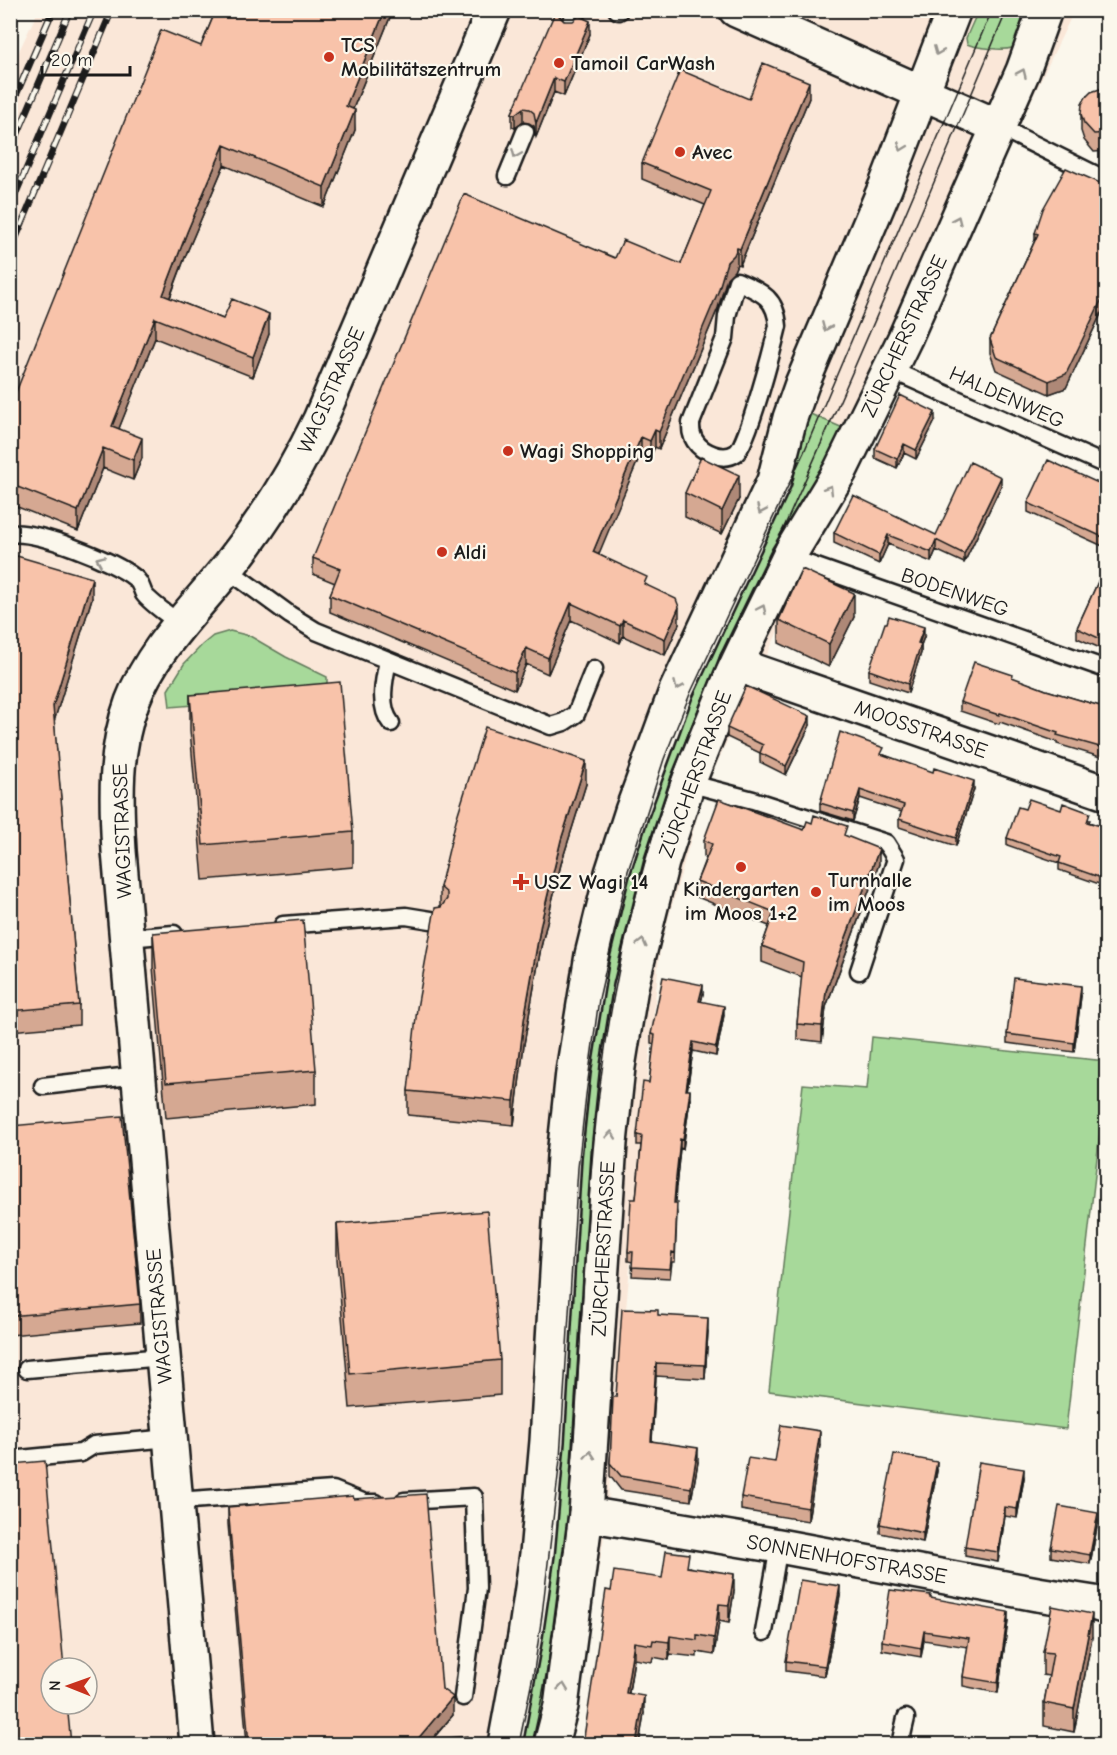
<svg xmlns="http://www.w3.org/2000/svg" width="1117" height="1755" font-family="'Comic Neue',sans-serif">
<rect width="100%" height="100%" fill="#fbf7ec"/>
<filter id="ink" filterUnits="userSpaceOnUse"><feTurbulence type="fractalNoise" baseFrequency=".0167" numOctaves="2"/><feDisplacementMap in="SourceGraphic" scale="12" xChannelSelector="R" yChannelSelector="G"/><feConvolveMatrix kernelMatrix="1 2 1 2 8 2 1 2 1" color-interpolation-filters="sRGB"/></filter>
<g filter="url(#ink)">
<path fill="#fae7d8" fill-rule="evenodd" d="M38 11H1074L823 534 705 789 660 948 605 1532 567 1744H11L10 70ZM51 1668H87V1704H51Z"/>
<path fill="#a7d99a" stroke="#627a5b" stroke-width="1.5" d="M978 11H1036C1026 36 1028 51 996 49 986 48 976 48 967 44L966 38Z
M801 410 850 431 640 906 579 1496 542 1744H512L568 1185 619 877Z
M230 631 250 636 286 657 327 677V694L170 707 168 690 184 664 202 645 213 636Z
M872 1037 1106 1061V1079L1066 1429 769 1391 803 1084 867 1089Z"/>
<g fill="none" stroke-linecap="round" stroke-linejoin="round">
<g stroke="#1c1c1c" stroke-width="21">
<path id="lane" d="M617 10 619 11
M569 25 579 10
M997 126 1106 180
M507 176 525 132
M737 281C761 292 776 297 778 326 773 347 748 444 736 453 723 462 702 452 695 441 691 435 691 430 691 423L725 338 727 316Z
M889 369 1106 465
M10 534C37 530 114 561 135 578 141 583 141 588 144 594 150 603 171 616 179 624
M788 557 1106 669
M227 569 290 615 316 631 551 726 564 722 576 714 594 669
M388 661C384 679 378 707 391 723
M688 783 753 800 886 843 896 859 859 971
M283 925 406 916 437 921
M127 938 174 934
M43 1086 139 1075
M27 1369 163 1357
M10 1460 81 1453 94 1445 170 1438
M176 1501 333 1490 365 1503H376
M404 1501 474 1497 477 1588 463 1697
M764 1632 779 1546
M900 1744 906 1718"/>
</g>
<g stroke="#1c1c1c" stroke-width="38">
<path id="street" d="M737 662 754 671 1106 793
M586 1514 779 1546 1037 1594 1094 1603 1106 1607
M197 1744 119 851C116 801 114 750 132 702 152 649 194 610 229 566 265 521 295 472 320 420L494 10"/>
</g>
<g stroke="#1c1c1c" stroke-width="38">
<path id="secondary" d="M736 10 997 126
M505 1744 525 1636 537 1554 547 1441 564 1156 573 1072 592 955 612 873 632 811 676 691 774 481 790 418 802 384 885 188 954 10
M551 1744 561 1706 586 1514 610 1143 618 1067 631 987 662 862 688 783 737 662 788 557 840 471 905 338 1023 71 1045 10"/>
</g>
<use href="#lane" stroke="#fbf7ec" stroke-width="16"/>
<use href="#street" stroke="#fbf7ec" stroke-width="33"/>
<use href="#secondary" stroke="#fbf7ec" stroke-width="33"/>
<path stroke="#1c1c1c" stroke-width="1.5" d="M519 1744 534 1671 542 1615 560 1459 578 1168 586 1095 599 999 628 871 664 759 690 694 804 452 992 10
M532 1744C553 1653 565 1558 572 1465 585 1301 585 1135 618 974 637 878 666 785 704 695 732 631 766 569 794 505 867 341 937 176 1007 10"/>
<g stroke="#1c1c1c" stroke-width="7">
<path id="rail" d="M10 109 53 10
M10 152 70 10
M10 207 94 10
M10 252 112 10"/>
</g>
<use href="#rail" stroke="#fbf7ec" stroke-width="4.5" stroke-dasharray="14" stroke-linecap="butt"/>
</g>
<path fill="#d5a892" stroke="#1c1c1c" stroke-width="1.5" d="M216 10H393L353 109 355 130 324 207 224 165 187 252 170 298 223 319 269 334 253 377 155 338 119 428 142 458 133 480 103 468 78 531 10 504V407L201 46Z
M1097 10H1107V151L1094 152 1084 140 1081 131V114L1104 87Z
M560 16 564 21 590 34 564 96 554 92 536 137 534 126 529 123 523 122 515 128 512 127V113Z
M809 98 740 265 737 264 734 271 727 278 718 308 659 449 655 447 650 457 641 453 598 554 647 585 679 624 665 655 623 636 620 643 571 620 548 674 526 664 515 690 330 612V595L335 583 313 574V558L615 258 681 264 705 205 642 179V163L749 99Z
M1107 186V301L1066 388 1049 394 996 370 990 353V339L1035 240V233Z
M935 421 916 459 904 453 897 468 875 458V449Z
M1001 486 964 563 936 550 931 562 888 544 879 564 834 543V533L936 535Z
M1107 487V548L1028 512V503Z
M685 493 739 499 722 534 685 517Z
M10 554 92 598 54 721 79 1005V1025L10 1031Z
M1107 562V651L1077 638V628Z
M854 617 829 667 779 643V620Z
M924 637 921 645V653L908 693 869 680V670Z
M1013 678 1046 690 1107 708V759L1057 744V742L1000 722 999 724 960 711V702Z
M190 695 353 832V867L203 880 190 730Z
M810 725 786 775 760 762V753L727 737V728Z
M884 755 974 789 956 846 899 827V819L902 812 860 798 853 821 820 811V803Z
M586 784 561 864 541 947 524 1044 514 1125 408 1115V1091L440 907V887Z
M1025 809 1090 820 1089 822 1107 828V896H1104L1105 886 1059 870V863L1007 845V838Z
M804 830 847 837 879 864 826 1007 822 1042 797 1039V1024L802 977 762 962V946L769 926 697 897V881L706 857 704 856V840Z
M153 933 316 1070V1104L166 1118 153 967Z
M703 994 701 1002 724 1015 716 1056 693 1051 687 1090 690 1099 683 1149 680 1148 676 1187 675 1203 677 1213 675 1262H672L670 1278 632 1276 633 1262 628 1261V1252L636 1199 641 1145H637V1135L649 1083 654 1044 651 1043V1034Z
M1081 996 1074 1052 1007 1043V1034Z
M10 1119 11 1126 140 1304V1323L10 1335Z
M337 1224 500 1360V1395L350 1408 337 1259Z
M658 1315 708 1331 705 1379 656 1376 652 1441 698 1462 691 1501 621 1490 610 1476V1463L616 1397Z
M820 1445 808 1521 741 1510V1497L775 1462Z
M937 1471 923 1542 880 1533V1524Z
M1024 1478 1017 1518 1005 1516 998 1562 965 1556V1547Z
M354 1499 442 1689 453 1715 432 1740 468 1744H247L228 1524V1507Z
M1098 1522 1090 1564 1051 1557V1548Z
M689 1567 734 1591 729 1623 719 1621 714 1655 697 1652V1657L670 1654 669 1660 653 1657 652 1662 634 1659 629 1693 644 1713 639 1744H583L611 1591 662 1578Z
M840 1596 825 1676 786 1671V1661Z
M931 1598 1008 1621 998 1693 963 1686V1677L968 1647 924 1640 921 1657 882 1650V1641Z
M1092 1637 1074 1732 1044 1726V1703L1049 1676 1043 1675V1652Z"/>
<path fill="#ae8877" stroke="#1c1c1c" stroke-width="1.5" d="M385 10H393L346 126V106Z
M590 21V34L564 96V82Z
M554 78V92L536 137V123Z
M809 82V98L740 265V249Z
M523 108V122L515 128V114Z
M355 110V130L324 207V187Z
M224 145V165L187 252 163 315V295L187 232Z
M737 248V264L734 271 727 278 718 308 659 449V432L727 262Z
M1107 288V301L1066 388 1049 394V381Z
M269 314V334L253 377V357Z
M155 318V338L112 446V426Z
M935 412V421L916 459V450Z
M655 430V447L650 457V441Z
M641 437V453L593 568V552Z
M142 438V458L133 480V460Z
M904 444V453L897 468V459Z
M103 448V468L78 531V511Z
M739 475V499L722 534V511Z
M1001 477V486L964 563V554Z
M888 535V544L879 564V555Z
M936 540V550L931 562V552Z
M92 578V598L53 725V706Z
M854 593V617L829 667V644Z
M571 603V620L548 674V658Z
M679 607V624L665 655V639Z
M623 620V636L620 643V626Z
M924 627V637L921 645V653L908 693V684Z
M526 648V664L515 690V673Z
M810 716V725L786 775V766Z
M586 761V784L561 864 541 947 524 1044 514 1125V1101L524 1020 541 923 561 840Z
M974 781V789L956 846V838Z
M860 790V798L853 821V813Z
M879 849V864L826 1007 822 1042V1026L826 991Z
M703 985V994L699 1010V1001Z
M1081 986V996L1074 1052V1043Z
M724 1006V1015L716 1056V1047Z
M693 1042V1051L686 1099V1090Z
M690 1090V1099L683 1149V1140Z
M680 1139V1148L676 1187V1178Z
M708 1318V1331L705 1379V1365Z
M656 1363V1376L651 1454V1441Z
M820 1431V1445L808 1521V1508Z
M698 1448V1462L691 1501V1488Z
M937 1462V1471L923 1542V1533Z
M1024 1469V1478L1017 1518V1509Z
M1005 1507V1516L998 1562V1552Z
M1098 1513V1522L1090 1564V1555Z
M734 1574V1591L729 1623V1605Z
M840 1586V1596L825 1676V1666Z
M719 1604V1621L714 1655V1638Z
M1008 1612V1621L998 1693V1683Z
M1092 1614V1637L1074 1732V1709Z
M924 1631V1640L921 1657V1648Z
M670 1636V1654L669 1660V1642Z
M634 1642V1659L626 1710V1693Z
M644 1696V1713L639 1744H636Z
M453 1697V1715L428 1744 416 1741Z"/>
<path fill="#f8c3aa" stroke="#1c1c1c" stroke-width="1.5" d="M216 10H385L346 106 355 110 324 187 224 145 187 232 163 295 223 319 232 299 269 314 253 357 155 318 112 426 142 438 133 460 103 448 78 511 10 484V407L161 30 201 46Z
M556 10H560L559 16 564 21H573L579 16 590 21 564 82 554 78 536 123 534 113 529 109 523 108 515 114 512 113Z
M1098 10H1107V133L1094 134 1084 123 1081 114 1082 104 1086 97 1091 92 1106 87Z
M763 63 809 82 740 249 737 248 734 255 727 262 718 292 659 432 655 430 650 441 641 437 593 552 647 577 644 584 676 599 679 607 665 639 623 620 620 626 571 603 548 658 526 648 515 673 330 595 340 569 313 558 464 194 615 258 623 240 681 264 711 191 642 163 680 70 749 99Z
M1066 168 1107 186V288L1066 374 1049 381 996 357 990 339 1038 234 1035 233 1043 209Z
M900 395 935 412 916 450 904 444 897 459 875 449Z
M701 457 739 475 722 511 685 493Z
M1048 460 1107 487V539L1028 503Z
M970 462 1001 477 964 554 936 540 931 552 888 535 879 555 834 533 853 495 936 535Z
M10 554 92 578 53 706 79 1005 10 1011Z
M1107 562V642L1077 628Z
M802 569 854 593 829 644 779 620Z
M889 616 924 627 918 643 921 644 908 684 869 670 885 623H887Z
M974 662 1013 675 1012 677 1046 690 1107 708V749L1057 735 1058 733 1000 713 999 715 960 702Z
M340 682 353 832 203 845 190 695Z
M746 686 810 716 786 766 760 753 763 745 727 728Z
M485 727 586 761 561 840 541 923 524 1020 514 1101 408 1091 417 1008 435 908 441 907 447 899V893L440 887 456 820Z
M840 732 884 748 881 754 933 772 934 768 974 781 956 838 899 819 904 805 860 790 853 813 820 803Z
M719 799 804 830 807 821 812 823 814 815 847 826 844 835 879 849 826 991 822 1026 797 1024 803 962 762 946 774 912 697 881 712 844 704 840Z
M1029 799 1061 810 1063 803 1090 813 1087 822 1107 828V880L1059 863 1061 857 1007 838 1018 807 1025 809Z
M303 920 316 1070 166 1083 153 933Z
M663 977 703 985 699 1001 724 1006 716 1047 693 1042 686 1090H690L683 1140 680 1139 676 1178 674 1203H677L675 1253 672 1252 670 1269 632 1267 633 1252H628L631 1199H636L642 1136 637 1135 643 1082 649 1083 655 1035 651 1034Z
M1014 978 1081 986 1074 1043 1007 1034Z
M122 1116 140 1304 10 1316V1119L11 1126Z
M487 1211 500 1360 350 1374 337 1224Z
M622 1309 658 1310V1315L708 1318 705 1365 656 1363 651 1441 698 1448 691 1488 621 1476 610 1463 613 1397H616Z
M781 1425 820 1431 808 1508 741 1497 748 1458 775 1462Z
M10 1451 12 1464 45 1461 64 1668H51V1704H67L71 1744H10Z
M894 1454 937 1462 923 1533 880 1524Z
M979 1462 1024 1469 1017 1509 1005 1507 998 1552 965 1547Z
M426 1494 442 1689 453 1697 416 1741 467 1736 468 1744H249L228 1507 353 1496 354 1499Z
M1059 1506 1098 1513 1090 1555 1051 1548Z
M666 1551 689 1554 687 1567 734 1574 729 1605 719 1604 714 1638 697 1635V1640L670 1636 669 1642 653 1640 652 1645 634 1642 626 1693 644 1696 636 1744H583L606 1590 611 1591 614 1571 662 1578Z
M800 1580 840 1586 825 1666 786 1661Z
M890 1590 931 1595 930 1598 1008 1612 998 1683 963 1677 969 1638 924 1631 921 1648 882 1641Z
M1052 1606 1092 1614 1074 1709 1044 1703 1053 1653 1043 1652Z"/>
<defs><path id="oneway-chevron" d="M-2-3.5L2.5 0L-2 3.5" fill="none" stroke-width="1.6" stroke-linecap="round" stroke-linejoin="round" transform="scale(1.5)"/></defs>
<g stroke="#97948e">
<use href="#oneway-chevron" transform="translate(938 51) rotate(112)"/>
<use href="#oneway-chevron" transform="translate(1022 73) rotate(-66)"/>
<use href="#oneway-chevron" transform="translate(902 147) rotate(111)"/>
<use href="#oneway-chevron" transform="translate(516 154) rotate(113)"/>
<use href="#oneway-chevron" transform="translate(957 220) rotate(-66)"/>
<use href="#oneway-chevron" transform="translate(826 327) rotate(113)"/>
<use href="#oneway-chevron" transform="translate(829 489) rotate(-59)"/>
<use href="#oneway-chevron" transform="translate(761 510) rotate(114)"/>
<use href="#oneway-chevron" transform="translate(100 560) rotate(-157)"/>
<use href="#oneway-chevron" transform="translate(762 609) rotate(-65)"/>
<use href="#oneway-chevron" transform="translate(678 686) rotate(114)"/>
<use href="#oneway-chevron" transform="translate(642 943) rotate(-76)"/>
<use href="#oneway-chevron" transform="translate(611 1135) rotate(-84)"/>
<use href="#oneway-chevron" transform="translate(590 1455) rotate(-86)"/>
<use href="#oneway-chevron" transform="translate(563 1687) rotate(-83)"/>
</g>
</g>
<g fill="#c8321e" stroke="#fbf7ec" stroke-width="2">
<circle cx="329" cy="57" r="6"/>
<circle cx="559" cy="63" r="6"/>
<circle cx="680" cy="152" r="6"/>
<circle cx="508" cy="451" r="6"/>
<circle cx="442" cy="552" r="6"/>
<circle cx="741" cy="867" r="6"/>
<path d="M518 873h6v6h6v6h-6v6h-6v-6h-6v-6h6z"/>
<circle cx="816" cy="892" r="6"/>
</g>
<g text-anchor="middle" stroke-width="4.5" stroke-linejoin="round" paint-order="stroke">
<g font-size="21" font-weight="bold" fill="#1c1c1c" stroke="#fbf7ec" text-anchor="start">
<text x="341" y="52">TCS<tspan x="341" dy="24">Mobilitätszentrum</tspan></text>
<text x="571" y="70">Tamoil CarWash</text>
<text x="692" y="159">Avec</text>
<text x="520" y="458">Wagi Shopping</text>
<text x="454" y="559">Aldi</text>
<text x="828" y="887">Turnhalle<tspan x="828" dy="24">im Moos</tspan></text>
<text x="534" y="889">USZ Wagi 14</text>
<text x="741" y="896" text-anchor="middle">Kindergarten<tspan x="741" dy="24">im Moos 1+2</tspan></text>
</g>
<g font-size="21" fill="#1c1c1c" stroke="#fbf7ec">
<text transform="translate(904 336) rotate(-65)" y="7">ZÜRCHERSTRASSE</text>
<text transform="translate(331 390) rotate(-66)" y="7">WAGISTRASSE</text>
<text transform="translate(1007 397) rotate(24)" y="7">HALDENWEG</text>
<text transform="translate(955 592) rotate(19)" y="7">BODENWEG</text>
<text transform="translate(921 729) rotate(19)" y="7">MOOSSTRASSE</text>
<text transform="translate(695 774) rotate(-70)" y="7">ZÜRCHERSTRASSE</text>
<text transform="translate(122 831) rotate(-92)" y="7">WAGISTRASSE</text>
<text transform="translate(603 1249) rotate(-87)" y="7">ZÜRCHERSTRASSE</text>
<text transform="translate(159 1316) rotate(-95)" y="7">WAGISTRASSE</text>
<text transform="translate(847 1559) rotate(10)" y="7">SONNENHOFSTRASSE</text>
</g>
</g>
<rect width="1117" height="1755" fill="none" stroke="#fbf7ec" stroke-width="36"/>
<rect x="18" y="18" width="1081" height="1719" fill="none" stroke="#1c1c1c" stroke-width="2" filter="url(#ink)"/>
<g transform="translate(69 1686) rotate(271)"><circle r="28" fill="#fbf7ec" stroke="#a29f99" stroke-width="1.5"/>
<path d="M0-4.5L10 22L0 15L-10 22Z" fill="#c8321e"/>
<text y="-9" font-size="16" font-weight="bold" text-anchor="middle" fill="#1c1c1c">N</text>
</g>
<path d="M42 66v9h88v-9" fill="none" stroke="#1c1c1c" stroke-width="3"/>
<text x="51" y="66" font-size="18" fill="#1c1c1c" stroke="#fbf7ec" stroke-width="4.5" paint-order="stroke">20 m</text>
</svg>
